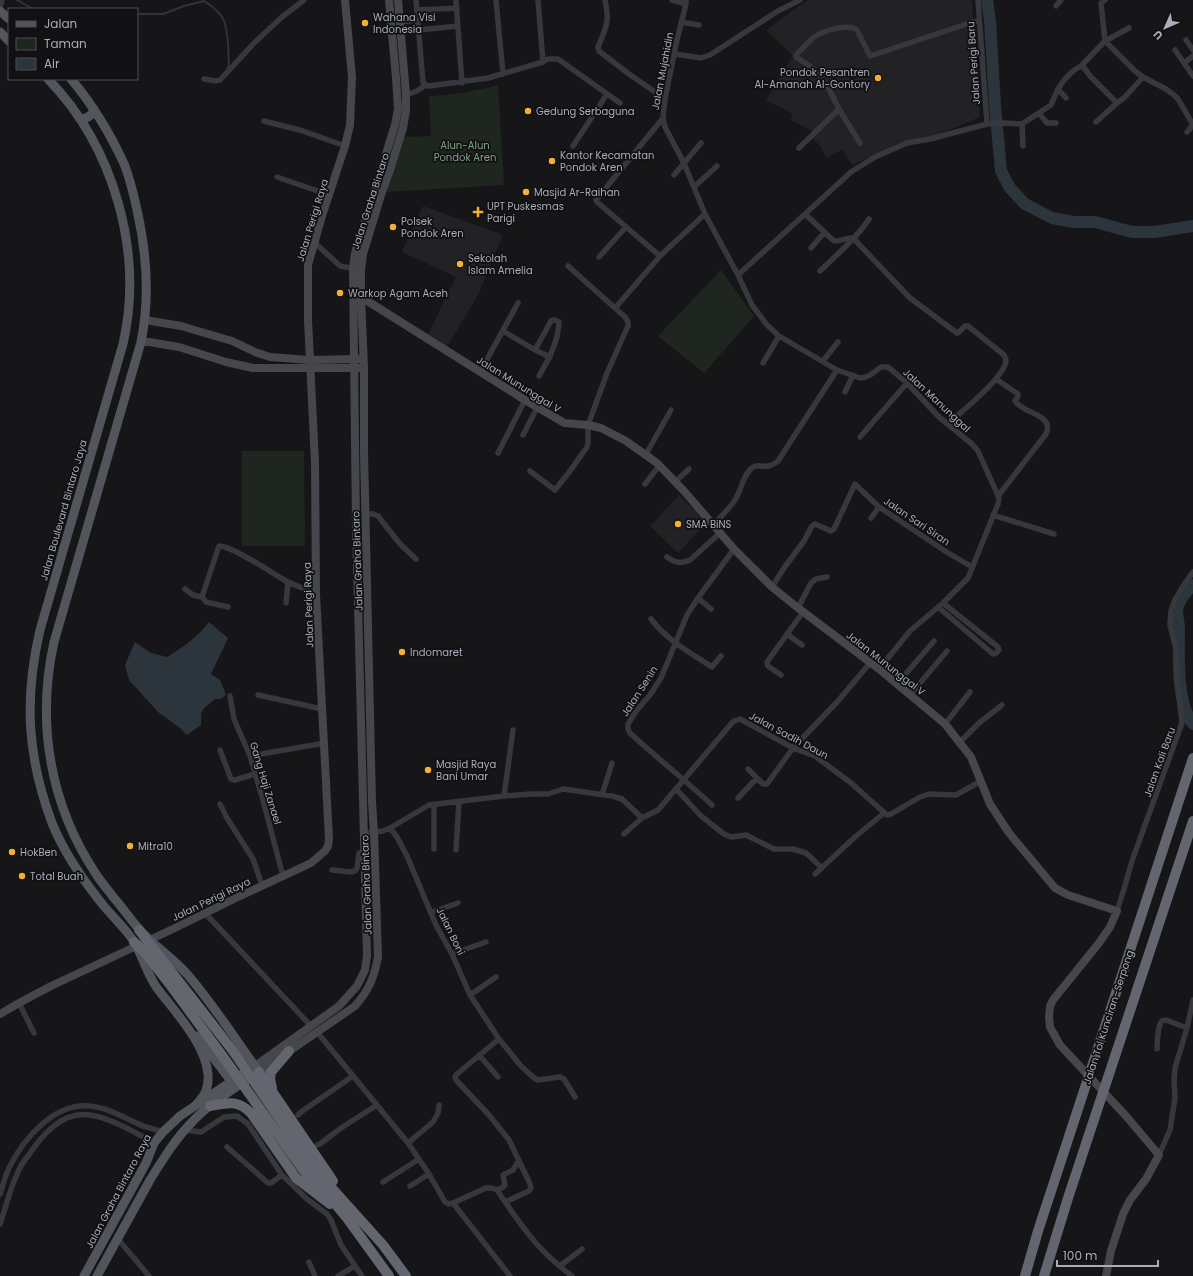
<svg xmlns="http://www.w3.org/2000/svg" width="1193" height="1276" font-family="Poppins,sans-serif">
<rect width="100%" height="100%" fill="#161618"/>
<path fill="#222225" d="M809 0H972L980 117 930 138 908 141 853 165 842 150 827 158 820 146 812 137 814 132 791 120 793 114 766 100 793 56 766 30 803 3Z
M423 206 503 235 478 295 447 347 427 336 456 277 402 252Z
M679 495 707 522 678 553 650 526Z"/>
<path fill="#1e261f" d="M498 85 504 185 386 192 403 137 431 136 429 96C453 95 475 91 498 85Z
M721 270 754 316 704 373 658 336Z
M242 451H304L305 546H242Z"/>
<path fill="#2c353c" d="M209 622 228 638 211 674 220 680 226 695 221 699H215L204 708 201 714V725L187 735 180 728 158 712 129 680 125 665 135 642 151 653 167 657C183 647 198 637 209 622Z"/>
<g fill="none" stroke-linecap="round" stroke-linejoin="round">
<path stroke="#2c353c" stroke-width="2" d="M17 0 33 9
M137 14H163L184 6 204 1C211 5 221 13 224 21 229 34 228 51 229 65L227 69"/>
<path stroke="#2c353c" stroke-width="12" d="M987 0 990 21 995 105 1001 171 1010 188 1025 204 1052 218 1074 222H1095L1132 232H1155L1193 226
M1193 585C1186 592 1178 600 1177 611 1177 617 1179 623 1179 629 1179 655 1176 703 1193 724"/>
<path stroke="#37383d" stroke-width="5.5" d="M416 0 423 82 425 85
M456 0 462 83
M496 0 503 74
M605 0C610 23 606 27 598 47L599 51 629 74 665 99
M672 0 686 4
M686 0V4L677 40 665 99 663 118 665 127 684 163 705 214 738 275 752 305 767 325 779 336 837 370 860 378C869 378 874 372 881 367H888L907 383 939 417 972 444 978 451 999 498 998 504 968 578 943 603 910 631 879 669
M978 0 987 124
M1056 6 1061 0
M0 7 2 0
M417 10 457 8
M400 22 418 20
M681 22 699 25
M1129 28 1105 41 1135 71 1143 77
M419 30 458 26
M1186 40 1193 50
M1175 50 1193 76
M675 54 701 58 710 55 778 11 800 0
M543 62 548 59H558L620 103
M1184 63 1193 56
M1082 65 1091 77 1117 103 1125 97 1143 77 1166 89 1174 95 1178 99 1193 125
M204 79 216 81 220 80 254 43 282 17 304 0
M425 85 429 86 488 78 543 62 538 0
M1058 89 1066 98
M406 94C414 93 419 91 425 85
M839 109 860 143
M1039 113 1047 123H1056
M264 121 303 131 345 146
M1096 122 1117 103
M1022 124 1023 146
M1187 132 1193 125
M573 146 607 94
M799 148 839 109 829 89 814 69 796 57V55C802 49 808 42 814 37 823 31 848 23 857 30L870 56 979 20
M674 175 701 143
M277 177 329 195
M694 187 717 166
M805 214 834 241C841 242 846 237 853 238L910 298 957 333H958L965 326H968L1004 355C1005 357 1006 358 1006 361 1004 378 961 412 948 424
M314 242 340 266 356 269
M811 248 824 233
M660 256 597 202 596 200 663 118
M599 257 626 227
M820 271C837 254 856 239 869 219
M738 275 851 172 875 157 907 143 930 139 987 124 1003 123 1022 124 1051 105 1058 89 1064 80 1073 71 1082 65 1105 41 1101 3 1105 0
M616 307 660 256 705 214
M503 331 535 350 550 357
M535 350 551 321C554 319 556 320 559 322 558 342 549 359 539 376
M823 361 838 342
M763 363 779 336
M484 365 521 386
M480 372 518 303
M996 379 1018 394V396L1015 401C1023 414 1055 414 1046 434L998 496
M845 392 853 375
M523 435 537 408
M860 437 907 383
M498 453 525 400
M646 454 671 410
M530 471 555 490 570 471 587 447 588 443V425L607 373 628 326V322L625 317 568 266
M675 482 689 469
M645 484 659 466
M365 514H373L378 516 400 544 416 559
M993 515 1054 534
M871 518 879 507
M713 526C720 517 729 509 735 500 741 491 743 474 753 467 760 463 766 471 778 461L837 370
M667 557C675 563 681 564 690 560L720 533
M772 587 784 568 804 541 812 526 815 524 831 531 834 529 855 484 879 507 945 551 972 567
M185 589 193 595 202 597
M698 598 711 609
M286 603 288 582
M228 607 206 602 202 597 219 546C233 546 273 574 288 582 297 586 307 590 316 594
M938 607 993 654 996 653 999 650 998 647 943 603
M798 608 811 583 816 579 827 577
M651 619C668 641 689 652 712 667L721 656
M787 634 802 645
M781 675 768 666 767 662 803 612
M897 684 934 641
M258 695 322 709
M910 695 947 651
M230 696 234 719 250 756 263 800 283 876
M945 724 970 692
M960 742 979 723 1002 705
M220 750 231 779 235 780 255 774
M250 756 325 743
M748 769 757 778
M676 789 701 816 724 834 731 837 746 835 774 849H793L806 853 822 868
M602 795 612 763
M504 796 513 730
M738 798 757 778 763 784H767L793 748 838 701 870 663
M220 804 227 818 253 859 262 885
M712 805C685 780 657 758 630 733L628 729V724L637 710 650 695 661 678 687 615 698 598 734 549
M390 828 397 837 407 856 436 925 452 954 470 995 499 1039 521 1066 534 1078 538 1080 560 1077 564 1079 575 1097
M364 833 383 831 390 828 429 805 504 796 531 794H548L563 789 612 796 622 799 642 818
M624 834 642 818 658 810 731 724 734 721 740 719 793 748 815 756 851 783 887 815 891 814 920 797 929 794 956 795 981 781
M434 849V804
M456 850 459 802
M332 870 350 872 355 871 357 868 359 853 365 851
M815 874 855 837 884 813
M1117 911 1124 889 1132 861 1182 723 1177 678 1176 649 1170 625 1171 611 1175 600 1183 586 1193 572
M432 912 458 903
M205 913 311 1026
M452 954 486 942
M470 995 496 977
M19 1003 34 1033
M317 1032 408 1143 429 1174 445 1202 448 1204 453 1203 486 1188H491L497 1190C509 1208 521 1226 535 1242 546 1255 559 1266 572 1276
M499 1039 457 1074 455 1077 456 1080 489 1115 509 1140 530 1184 531 1188 529 1191 505 1202
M1157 1049C1157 1044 1158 1024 1162 1021 1163 1020 1165 1020 1166 1020L1187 1028
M479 1055 498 1077
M298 1115 301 1112 353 1076
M185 1130 201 1132 224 1117 237 1116 248 1124 282 1175 307 1199 327 1214 331 1220 341 1245 362 1276
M408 1143 433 1122 438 1113 439 1105
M317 1145 320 1144 341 1128 377 1105
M227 1147 268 1183H271L282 1175
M1159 1155 1170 1130 1175 1098 1174 1081 1175 1068 1187 1028 1193 1000
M383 1182 419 1159
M410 1186 429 1174
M497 1190 503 1187 505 1185 503 1175 513 1170 519 1160
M0 1194C3 1185 5 1176 9 1168 23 1139 54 1103 89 1106 108 1107 126 1119 143 1126 150 1128 157 1130 163 1132
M453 1203 510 1276
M0 1224C6 1207 10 1188 18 1172 20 1166 24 1161 28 1156 42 1135 62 1111 90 1115 111 1118 136 1133 154 1143
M118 1239 149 1276
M309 1262 315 1276
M560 1266 582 1249
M338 1276 355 1266"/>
<path stroke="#45474d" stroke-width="8" d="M353 292 525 400 561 421 564 423 588 425 601 428 626 441 657 463 684 491 734 549 772 587 798 608 879 669 945 724 971 757 990 804 1009 833 1055 888 1068 895 1117 911 1110 927 1099 943 1053 1000 1050 1006 1049 1017 1050 1027 1060 1045 1126 1116 1159 1155 1146 1179 1130 1200 1123 1214 1111 1251 1106 1276
M145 320 181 326 232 341 255 352 270 357 309 360 358 359
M141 342H149L179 347 226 362 253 368H359
M0 1014 19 1003 51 986 175 928 236 898 311 863 325 851 328 846 329 839 316 594 315 462 308 320V265L322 216 345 146 350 125 352 77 345 0
M255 1066 339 1006 357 986 365 970 367 956 356 526 353 269 355 253 395 125 398 109 396 78 389 0
M259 1072 355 1006C369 990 374 978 378 957L374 832 372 802 364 452V368L361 297V270L363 254 381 195 391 167 403 128 406 111V94L398 0"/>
<path stroke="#53555c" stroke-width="9" d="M0 11 9 19
M0 32 9 41
M48 79C114 147 144 252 123 344L40 630C24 699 27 756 52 823 64 853 83 880 103 905 112 916 128 931 134 942 143 957 147 974 157 988 175 1012 205 1043 208 1074 209 1089 205 1095 195 1106
M71 79C93 105 111 135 125 166 130 180 134 196 137 210 147 254 150 298 141 342L54 642C36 723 50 805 96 874 101 882 108 890 114 898 123 908 130 919 139 929 153 945 173 958 187 974 213 1004 236 1040 259 1072 237 1087 212 1101 193 1121 176 1138 163 1159 150 1180 132 1212 115 1244 97 1276
M79 118C86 120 92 116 94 109
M197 1036 234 1085
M84 1276 146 1163 154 1143 163 1132 180 1116 244 1073"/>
<path stroke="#63666e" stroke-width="10" d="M139 930 233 1051 312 1166 383 1245 406 1276
M134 942 146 954 171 986 224 1058 304 1171 327 1194 347 1218 389 1276
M259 1072 333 1181
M272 1088 270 1079 271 1072 289 1051
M210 1106C227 1103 237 1099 251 1113L296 1178 330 1204
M1025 1276 1038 1231 1193 758
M1044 1276 1068 1198 1193 821"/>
</g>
<g fill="#f2b134" stroke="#111113" stroke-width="1.5">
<circle cx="365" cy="23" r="4"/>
<circle cx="878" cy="78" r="4"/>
<circle cx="528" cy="111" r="4"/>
<circle cx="552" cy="161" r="4"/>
<circle cx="526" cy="192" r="4"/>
<path d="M476 206h4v4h4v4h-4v4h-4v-4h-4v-4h4z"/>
<circle cx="393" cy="227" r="4"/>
<circle cx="460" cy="264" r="4"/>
<circle cx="340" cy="293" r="4"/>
<circle cx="678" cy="524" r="4"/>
<circle cx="402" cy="652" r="4"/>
<circle cx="428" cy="770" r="4"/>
<circle cx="130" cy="846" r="4"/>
<circle cx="12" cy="852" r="4"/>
<circle cx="22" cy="876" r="4"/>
</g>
<g text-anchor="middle" stroke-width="3.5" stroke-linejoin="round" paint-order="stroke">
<g font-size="10" fill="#a8adb8" stroke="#111113" text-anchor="start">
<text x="373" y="21">Wahana Visi<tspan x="373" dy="12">Indonesia</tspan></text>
<text x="870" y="76" text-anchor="end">Pondok Pesantren<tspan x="870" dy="12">Al-Amanah Al-Gontory</tspan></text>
<text x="536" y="115">Gedung Serbaguna</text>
<text x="560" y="159">Kantor Kecamatan<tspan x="560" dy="12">Pondok Aren</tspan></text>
<text x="534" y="196">Masjid Ar-Raihan</text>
<text x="487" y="210">UPT Puskesmas<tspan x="487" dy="12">Parigi</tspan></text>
<text x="401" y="225">Polsek<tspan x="401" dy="12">Pondok Aren</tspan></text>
<text x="468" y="262">Sekolah<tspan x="468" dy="12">Islam Amelia</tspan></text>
<text x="348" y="297">Warkop Agam Aceh</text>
<text x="686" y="528">SMA BiNS</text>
<text x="410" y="656">Indomaret</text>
<text x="436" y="768">Masjid Raya<tspan x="436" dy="12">Bani Umar</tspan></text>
<text x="138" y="850">Mitra10</text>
<text x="20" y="856">HokBen</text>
<text x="30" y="880">Total Buah</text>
</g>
<g font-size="10" fill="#a8adb8" stroke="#111113">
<text transform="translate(973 63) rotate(-94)" y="4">Jalan Perigi Baru</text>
<text transform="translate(662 71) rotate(-79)" y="4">Jalan Mujahidin</text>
<text transform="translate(370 201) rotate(-72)" y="4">Jalan Graha Bintaro</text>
<text transform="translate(312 220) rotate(-73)" y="4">Jalan Perigi Raya</text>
<text transform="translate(519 384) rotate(32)" y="4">Jalan Mununggal V</text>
<text transform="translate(937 400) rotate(43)" y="4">Jalan Manunggal</text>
<text transform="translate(63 510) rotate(-74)" y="4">Jalan Boulevard Bintaro Jaya</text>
<text transform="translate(917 521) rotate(34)" y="4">Jalan Sari Siran</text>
<text transform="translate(357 561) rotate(-92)" y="4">Jalan Graha Bintaro</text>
<text transform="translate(308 605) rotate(-92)" y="4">Jalan Perigi Raya</text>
<text transform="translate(886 663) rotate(38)" y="4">Jalan Mununggal V</text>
<text transform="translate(639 691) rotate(-57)" y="4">Jalan Senin</text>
<text transform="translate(789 735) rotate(28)" y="4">Jalan Sadih Daun</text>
<text transform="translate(1159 762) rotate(-70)" y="4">Jalan Kali Baru</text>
<text transform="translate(266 783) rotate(73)" y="4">Gang Haji Zanael</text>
<text transform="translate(366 885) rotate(-92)" y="4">Jalan Graha Bintaro</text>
<text transform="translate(211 899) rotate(-26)" y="4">Jalan Perigi Raya</text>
<text transform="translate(451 931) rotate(64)" y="4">Jalan Boni</text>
<text transform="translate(1108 1017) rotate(-72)" y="4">Jalan Tol Kunciran–Serpong</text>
<text transform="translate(118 1191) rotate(-62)" y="4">Jalan Graha Bintaro Raya</text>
</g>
<g font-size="10" fill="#7fa381" stroke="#111113">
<text x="465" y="149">Alun-Alun<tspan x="465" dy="12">Pondok Aren</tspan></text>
</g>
</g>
<rect x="8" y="8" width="130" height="72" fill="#111113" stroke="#4d4f55"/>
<rect x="16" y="21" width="20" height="6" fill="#53555c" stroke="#4d4f55"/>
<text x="44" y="28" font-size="12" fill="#a8adb8">Jalan</text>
<rect x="16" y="38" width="20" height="12" fill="#1e261f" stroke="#4d4f55"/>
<text x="44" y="48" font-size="12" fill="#a8adb8">Taman</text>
<rect x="16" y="58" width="20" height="12" fill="#2c353c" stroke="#4d4f55"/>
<text x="44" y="68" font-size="12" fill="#a8adb8">Air</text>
<g transform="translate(1165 28) rotate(225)" stroke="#111113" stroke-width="3" paint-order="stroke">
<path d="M0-3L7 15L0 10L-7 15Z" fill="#a8adb8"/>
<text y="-6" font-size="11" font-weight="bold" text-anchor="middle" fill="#a8adb8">U</text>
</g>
<path d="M1057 1260v6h101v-6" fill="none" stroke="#a8adb8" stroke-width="2"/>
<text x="1063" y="1260" font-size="12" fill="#a8adb8" stroke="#111113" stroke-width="3" paint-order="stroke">100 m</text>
</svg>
